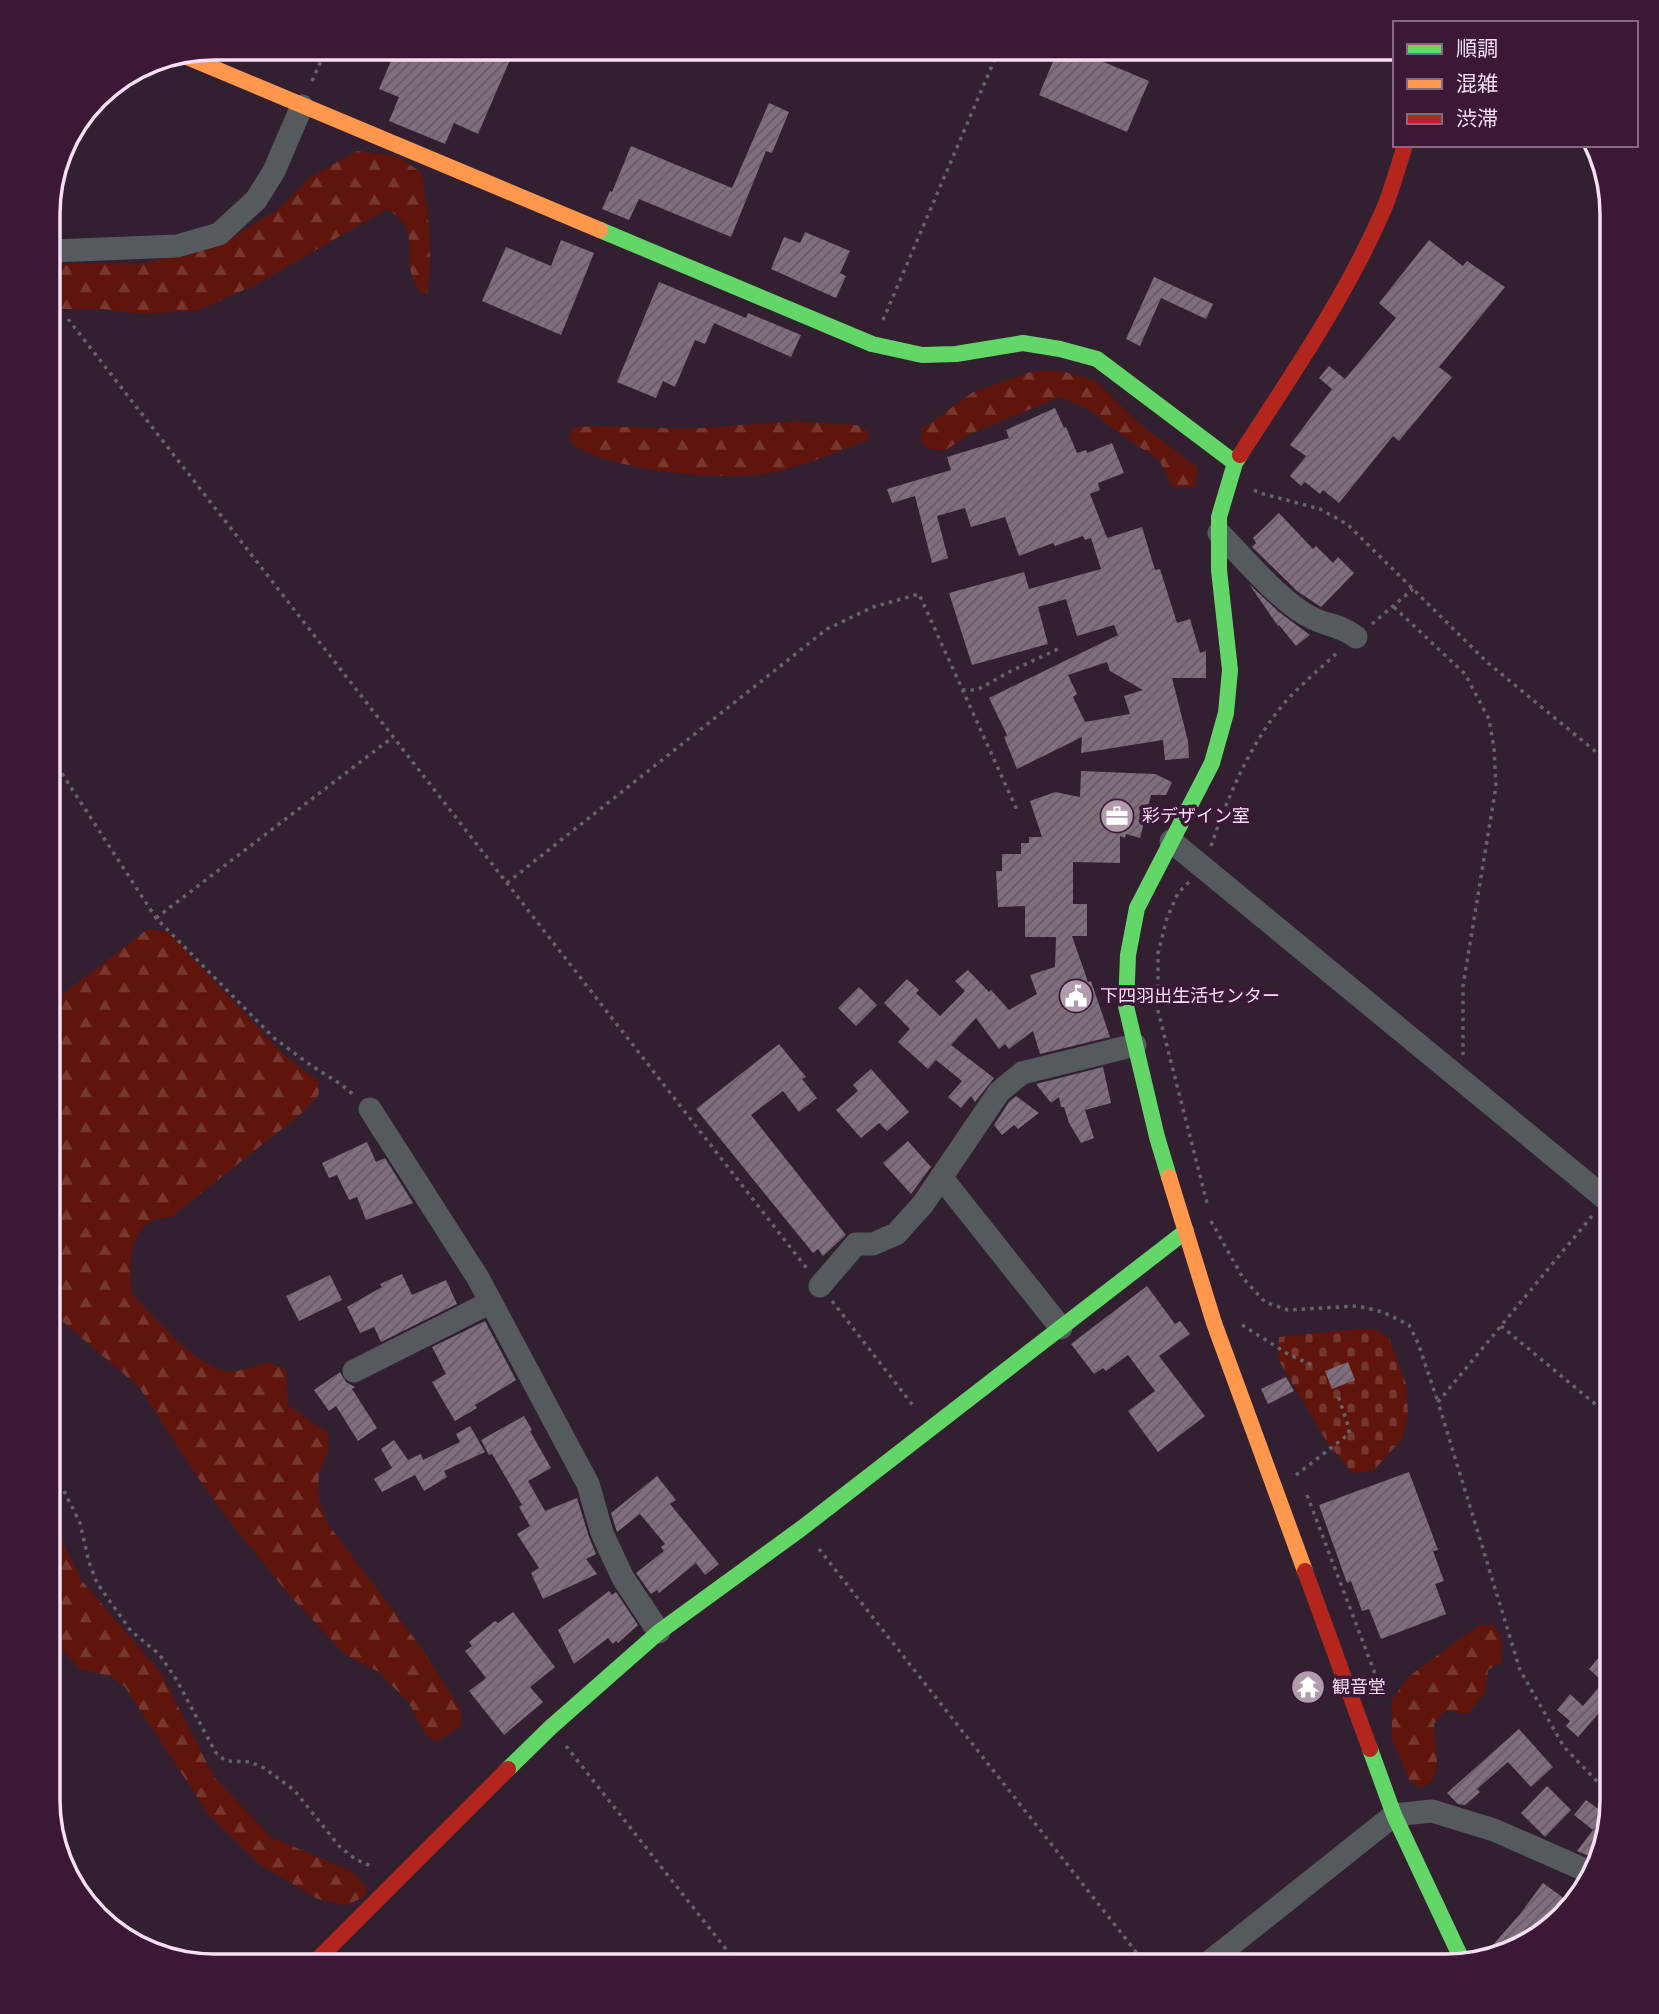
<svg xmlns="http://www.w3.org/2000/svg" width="1659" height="2014" font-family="'Fira Sans Condensed','Noto Sans JP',sans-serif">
<defs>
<pattern id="forest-firs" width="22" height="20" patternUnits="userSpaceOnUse" patternTransform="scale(1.75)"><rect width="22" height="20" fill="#5f150b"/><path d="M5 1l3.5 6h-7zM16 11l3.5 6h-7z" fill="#77372f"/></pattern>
<pattern id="cemetery-stones" width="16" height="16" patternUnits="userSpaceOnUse" patternTransform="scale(1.75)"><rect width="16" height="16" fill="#5f150b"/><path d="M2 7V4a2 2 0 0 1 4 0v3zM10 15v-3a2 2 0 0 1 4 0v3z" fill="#77372f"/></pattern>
<pattern id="building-hatch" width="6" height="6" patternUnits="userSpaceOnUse" patternTransform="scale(1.75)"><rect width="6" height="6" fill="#7f6e7c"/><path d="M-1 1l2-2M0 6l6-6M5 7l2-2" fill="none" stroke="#675b65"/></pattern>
</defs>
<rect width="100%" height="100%" fill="#322030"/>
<path fill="url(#forest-firs)" d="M357 151 396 156 421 172C428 212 434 253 427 293H420C417 286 413 279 411 272 405 242 419 229 387 209L255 285 199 310 144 314 101 309H48V269L70 263 140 264 217 246 280 208 309 178Z
M1033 371H1061L1096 381 1140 424 1198 468 1195 487H1173L1159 460 1119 433 1090 410 1060 397 970 434 944 451 929 449 921 442 922 429 973 392Z
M796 421 857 425 868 431V440C837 452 804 466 771 473 727 482 627 471 586 452 580 449 574 444 569 440L571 428 592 426 687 429Z
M148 929 168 932 283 1054 318 1081 319 1094 302 1113 171 1217C166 1218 158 1218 154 1220 127 1232 130 1269 131 1293 155 1317 191 1362 224 1371 238 1374 254 1366 267 1362L286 1370 288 1405 328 1433V1451L319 1474 318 1496 327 1523 423 1650 461 1710V1726L436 1742 425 1734 409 1703 379 1672 346 1655 291 1597 225 1516 194 1472 139 1387 47 1308V1006Z
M47 1511 82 1581 161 1673 214 1777 271 1837 351 1871 367 1888 364 1897 347 1905 318 1899 259 1864 209 1815 125 1687 110 1676 80 1669 47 1633Z
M1479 1625H1494L1502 1640V1661L1488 1670 1485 1692 1468 1714 1445 1710 1434 1724 1437 1763 1433 1780 1421 1788 1409 1780 1392 1739V1700L1408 1677Z"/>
<path fill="url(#cemetery-stones)" d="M1357 1329H1374L1389 1338 1406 1384 1408 1415 1402 1439 1374 1470 1352 1473 1327 1442 1278 1359 1279 1337Z"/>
<path fill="url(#building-hatch)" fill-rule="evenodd" d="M397 47H494L492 52 510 60 478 134 454 123 445 144 389 121 399 97 379 89Z
M1059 47H1068L1149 81 1127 132 1039 95Z
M769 103 789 112 772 153 766 151 731 237 639 199 629 220 602 209 610 191 612 192 631 146 732 188Z
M805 232 850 251 840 273 846 276 836 298 771 269 784 237 800 243Z
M561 240 594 253 561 335 482 301 506 247 551 266Z
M1429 240 1463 266 1467 261 1505 287 1439 367 1452 377 1399 441 1393 436 1339 503 1323 490 1320 494 1305 482 1301 486 1290 476 1306 456 1290 445 1332 389 1319 378 1329 366 1345 379 1396 318 1379 303Z
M1154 277 1213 304 1206 319 1161 298 1140 346 1126 339Z
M659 282 746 318 748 313 801 335 791 357 714 323 705 344 695 340 675 387 663 381 656 398 617 382Z
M1055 408 1064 428 1066 427 1077 453 1086 450 1087 453 1112 443 1124 473 1098 483 1100 490 1090 494 1107 538 1142 527 1155 570 1160 569 1177 623 1190 619 1200 653 1206 651V678H1172L1188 741 1189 758 1165 760 1163 740 1081 753 1082 737 1017 769 1004 737 1007 735 989 698 1118 635 1114 625 1077 636 1066 599 1038 607 1048 644 972 665 949 593 1024 572 1029 589 1101 569 1091 538 1085 540 1083 536 1055 546 1053 543 1019 556 1005 517 971 527 965 508 937 516 948 558 932 563 915 496 892 503 887 489 951 470 947 457 1009 438 1006 430ZM1107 662 1110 671 1143 690 1124 696 1130 714 1085 722 1073 697 1077 694 1068 675Z
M1279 513 1313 549 1316 546 1333 563 1338 557 1354 573 1321 607 1297 591 1252 547 1256 543 1253 538Z
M1249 584 1279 612 1310 635 1296 646 1279 625 1278 626Z
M1081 771 1155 774 1172 782 1166 795H1151L1140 838 1126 834 1125 838 1120 836V863L1073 862V904H1087V936H1072L1088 982 1091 981 1110 1037 1040 1054 1033 1031 1009 1049 1005 1044 999 1049 976 1018 951 1045 994 1078 975 1102 971 1096 961 1108 948 1097 962 1081 936 1060 928 1069 898 1042 910 1029 884 1003 907 979 919 990 916 993 940 1016 965 991 955 981 968 970 989 992 991 990 1009 1010 1037 994 1030 975 1055 967 1056 937H1025V906L998 907 996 871H1002V854H1021V843H1029V837H1042L1030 801 1055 792 1080 797Z
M859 987 877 1005 856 1026 838 1008Z
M779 1044 806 1077 802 1079 817 1098 799 1112 783 1091 751 1115 846 1235 823 1256 818 1249 813 1253 696 1109Z
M1103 1067 1111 1103 1085 1110 1094 1138 1081 1143 1069 1123 1064 1107H1061L1059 1097 1051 1103 1036 1084Z
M871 1069 909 1112 887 1131 879 1123 861 1138 836 1110 858 1091 853 1085Z
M1016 1096 1039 1113 1018 1129 1014 1125 1002 1135 994 1125 1009 1102Z
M908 1141 931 1167 911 1194 883 1163Z
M367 1142 376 1162 385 1158 413 1203 366 1220 357 1197 349 1200 337 1175 329 1178 322 1163Z
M402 1274 412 1295 446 1280 457 1304 381 1342 374 1327 360 1333 347 1307 382 1287 380 1284Z
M330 1275 342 1300 299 1321 286 1296Z
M1147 1286 1175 1324 1180 1321 1190 1334 1159 1356 1205 1416 1158 1452 1128 1411 1155 1391 1128 1355 1106 1371 1103 1368 1094 1374 1071 1344Z
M485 1321 516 1380 475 1405 477 1408 455 1421 432 1382 446 1374 432 1347Z
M1348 1362 1355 1380 1332 1389 1325 1371Z
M340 1372 346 1382 355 1387 352 1389 377 1428 358 1441 336 1406 329 1411 314 1390Z
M1286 1377 1294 1391 1268 1404 1261 1389Z
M524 1416 532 1430 530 1431 551 1468 528 1481 545 1511 577 1498 589 1537 596 1554 586 1559 597 1574 543 1599 531 1573 539 1568 517 1534 530 1526 519 1507 522 1505 492 1454 489 1455 481 1440Z
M470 1426 485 1452 444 1471 447 1477 424 1491 415 1475 382 1492 374 1479 392 1468 381 1449 394 1440 408 1460 421 1454 423 1460 460 1442 456 1434Z
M1409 1472 1438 1550 1433 1551 1444 1581 1435 1584 1446 1614 1381 1639 1369 1609 1362 1611 1351 1581 1347 1583 1319 1505Z
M657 1476 676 1500 670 1504 719 1564 705 1575 696 1563 659 1593 657 1590 651 1594 636 1573 664 1551 661 1547 665 1544 640 1514 617 1532 611 1513Z
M609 1591 612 1595 616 1592 638 1625 618 1643 616 1641 613 1644 608 1638 574 1664 558 1630Z
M513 1612 555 1667 530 1687 543 1702 504 1735 469 1691 486 1678 465 1651 472 1646 469 1642 495 1621 498 1623Z
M1612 1642V1698L1578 1737 1566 1726 1570 1721 1557 1710 1570 1694 1583 1706 1603 1682 1589 1669Z
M1519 1729 1553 1767 1531 1787 1508 1762 1477 1789 1480 1792 1465 1805 1458 1804 1447 1793Z
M1547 1786 1571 1810 1545 1837 1521 1813Z
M1586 1800 1605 1814 1610 1809 1596 1859 1577 1851 1593 1830 1574 1815Z
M1543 1883 1569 1902 1559 1916 1543 1934 1533 1927 1519 1944 1484 1955 1520 1914Z"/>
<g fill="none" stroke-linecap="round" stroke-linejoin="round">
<path stroke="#65636a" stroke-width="3.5" stroke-dasharray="3.5 5" stroke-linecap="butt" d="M312 81 327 47
M68 319 808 1270
M883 320 1000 47
M1254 490 1260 493 1320 509 1347 524 1488 663 1612 765
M1394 607 1465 674 1489 719 1494 748 1496 786 1463 986V1055
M1372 624 1413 589
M962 690H977L1011 671 1058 649
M48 752 156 918 274 1038 309 1064 342 1085 355 1096
M1211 846C1228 796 1252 739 1288 699 1304 682 1322 667 1339 651
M1189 882 1178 893 1167 918 1158 953V1011L1207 1203
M507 883 827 629 873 607 919 594 1017 810
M156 918 393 737
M1592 1216 1438 1402 1520 1670 1564 1747 1612 1797
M1211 1221 1243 1278 1265 1302 1288 1310 1358 1306 1383 1312 1409 1325 1418 1343 1438 1402
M832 1301 915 1408
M1242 1325 1288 1354 1316 1367
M1501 1326 1612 1418
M1296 1475 1349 1434V1428L1337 1393
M64 1491 80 1523 89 1562 97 1583 131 1631 159 1654 176 1679 216 1753 226 1761 250 1762 264 1768 294 1790 339 1846 355 1859 373 1867
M1307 1495 1382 1692 1380 1700
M819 1549 1148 1967
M566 1746 740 1967"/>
<path stroke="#545a5e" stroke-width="23" d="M48 253 53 251 177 246 219 234 256 200 274 171 302 106
M1219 533C1244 558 1281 603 1312 618 1328 626 1341 625 1356 637
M1171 841 1612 1204
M370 1109 478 1278 588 1484 602 1533 623 1578 659 1632
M941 1177 1061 1328
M820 1286 856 1244H873L896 1234 923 1204 999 1092 1022 1073 1135 1045
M354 1371 491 1302
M1203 1967 1394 1815 1432 1811 1494 1830 1592 1873"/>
<path stroke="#63d668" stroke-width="16" d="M600 230 872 344 922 355 956 354 1023 343 1060 349 1097 359 1235 463
M1169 1177 1157 1137 1126 1006 1128 955 1137 908 1212 763 1226 713 1230 670 1219 570V517L1235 463 1240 455
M1370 1749 1394 1815 1463 1962
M508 1769 551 1727 659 1632 802 1528 1186 1231"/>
<path stroke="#ff974d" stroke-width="16" d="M180 54 600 230
M1169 1177 1214 1323 1305 1571"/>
<path stroke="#b3261e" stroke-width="16" d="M1240 455C1291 376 1345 298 1383 211 1392 190 1398 167 1405 145
M1305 1571 1370 1749
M310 1967 508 1769"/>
</g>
<defs>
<g id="office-disc" transform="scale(1.75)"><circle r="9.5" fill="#b19cae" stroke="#3a1836"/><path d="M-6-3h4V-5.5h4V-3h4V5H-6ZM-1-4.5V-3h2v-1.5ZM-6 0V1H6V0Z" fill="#fff"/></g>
<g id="civic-disc" transform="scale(1.75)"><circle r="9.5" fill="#b19cae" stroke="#3a1836"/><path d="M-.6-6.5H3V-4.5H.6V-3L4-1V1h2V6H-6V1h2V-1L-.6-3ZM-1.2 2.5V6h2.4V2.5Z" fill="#fff"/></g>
<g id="temple-disc" transform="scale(1.75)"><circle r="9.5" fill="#b19cae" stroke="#3a1836"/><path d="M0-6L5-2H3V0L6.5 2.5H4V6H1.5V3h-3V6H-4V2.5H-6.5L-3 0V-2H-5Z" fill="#fff"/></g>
</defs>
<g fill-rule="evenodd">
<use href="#office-disc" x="1117" y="816"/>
<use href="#civic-disc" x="1076" y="996"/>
<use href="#temple-disc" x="1308" y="1687"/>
</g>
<g text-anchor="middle" stroke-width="7" stroke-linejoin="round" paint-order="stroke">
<g font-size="18" fill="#f6dff2" stroke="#3a1836" text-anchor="start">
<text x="1142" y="822">彩デザイン室</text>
<text x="1100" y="1002">下四羽出生活センター</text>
<text x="1332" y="1693">観音堂</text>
</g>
</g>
<path d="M0 0H1659V2014H0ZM214 60H1446A154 154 0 0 1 1600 214V1800A154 154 0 0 1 1446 1954H214A154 154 0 0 1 60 1800V214A154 154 0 0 1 214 60Z" fill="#3a1836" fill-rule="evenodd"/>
<path fill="none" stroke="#f6dff2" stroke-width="3.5" d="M214 60H1446A154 154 0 0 1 1600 214V1800A154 154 0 0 1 1446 1954H214A154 154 0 0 1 60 1800V214A154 154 0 0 1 214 60Z"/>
<rect x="1393" y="21" width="245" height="126" fill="#3a1836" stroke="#856881" stroke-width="2"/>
<rect x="1407" y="44" width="35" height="10" fill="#63d668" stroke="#856881" stroke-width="2"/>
<text x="1456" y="56" font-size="21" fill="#f6dff2">順調</text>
<rect x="1407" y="79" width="35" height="10" fill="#ff974d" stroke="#856881" stroke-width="2"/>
<text x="1456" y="91" font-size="21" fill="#f6dff2">混雑</text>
<rect x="1407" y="114" width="35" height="10" fill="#b3261e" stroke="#856881" stroke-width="2"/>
<text x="1456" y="126" font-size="21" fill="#f6dff2">渋滞</text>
</svg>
